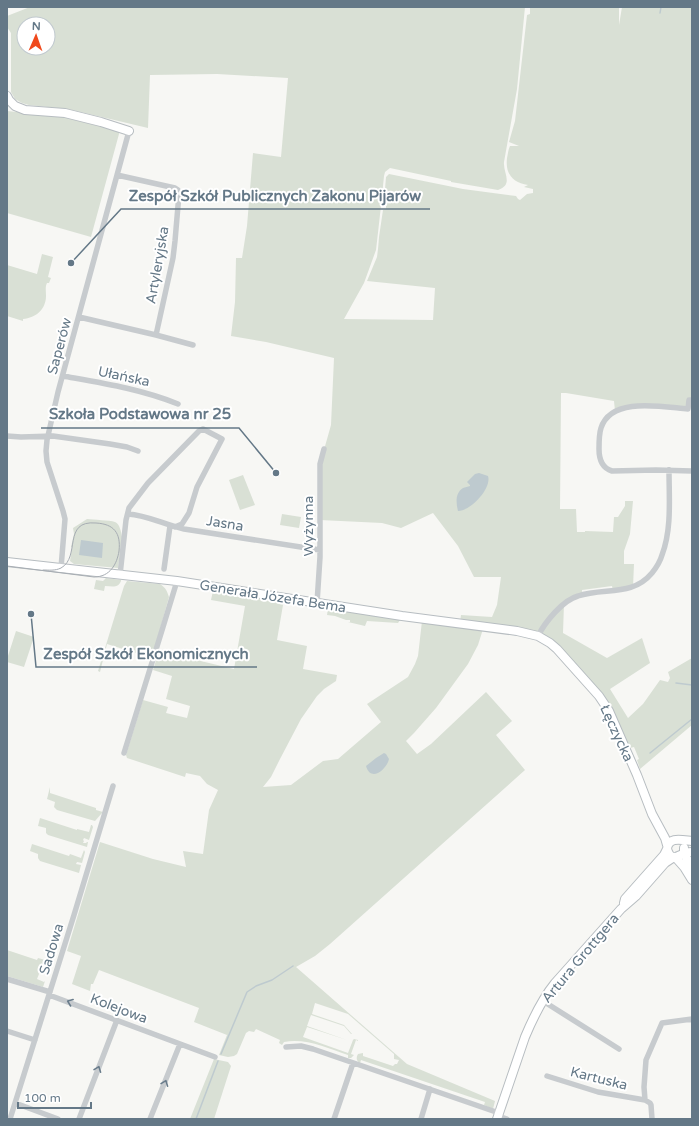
<svg xmlns="http://www.w3.org/2000/svg" width="699" height="1126" font-family="'Varela Round',sans-serif">
<rect width="100%" height="100%" fill="#f7f7f4"/>
<path fill="#d9e0d5" fill-rule="evenodd" d="M30 7H525L517 89 504 162C503 174 514 184 498 190L451 182V181L390 168 385 172 384 176 381 206 376 250 364 283 344 319 433 320 435 288 367 281 377 257 378 249 379 237 383 210 386 209V206L384 201 386 177 389 174 463 189 516 196 518 199 520 200 527 194 533 193V189L524 187 528 185C513 183 505 174 507 158 508 154 508 150 510 146H519L509 142 515 121 527 15 530 14V7H619V25L622 7H692V400L688 409 646 406 615 411 614 401 566 393H561L560 509H576L577 532H585V531L613 532 614 517H618L625 506V501H633L630 534 624 551V564H634L633 587 613 591 612 586 582 590V595L564 604 563 633 607 658 642 638 650 663 610 689 628 718 643 704 660 680 668 682 670 678 668 672 692 658V725L640 769 637 760 639 759 634 747 630 748 624 738 618 720 616 719 554 642 460 623 461 615 492 617 497 605 501 577H474L458 546 433 513 401 528 382 523 320 520V464L331 425 334 358 266 342 231 336 235 302 236 258H242L247 226 253 153 281 157 288 78 217 74 150 75 148 128 68 109 29 105 22 103 15 99 11 92V33L7 27V16ZM24 24H48V48H24Z
M7 111 65 117 115 130 119 132V134L91 237 7 213Z
M42 254 53 257 48 277 51 278 49 283H47C45 287 46 291 46 296 46 309 36 318 23 319V321L7 316V265L37 274Z
M243 475 255 505 240 510 229 480Z
M282 514 301 517 299 528 280 525Z
M87 519C94 520 109 520 115 522 120 524 121 532 122 537L118 568 74 564 70 561 72 547H71L74 534 73 528Z
M106 578 121 580V581C118 589 111 586 105 586L104 591 94 589 96 580 103 581Z
M127 581 160 584C166 588 167 591 169 597L152 658 107 644 100 672 98 671 124 586Z
M213 591 243 598 264 599 281 601 283 605 277 640 307 646 303 669 337 675 336 681 324 689 317 696 301 719 280 759 271 777 263 787 291 785 323 761 338 759 381 722 367 704 408 677 415 664 418 656 422 621 483 629 478 645 468 664 436 708 414 733 406 741 417 754 431 744 486 692 512 721 496 735 525 770 330 944 315 956 296 967 407 1064 495 1101 493 1109 484 1105 485 1102 361 1060 360 1063C356 1061 356 1057 358 1054L363 1053V1056L393 1066 395 1064H397L399 1060 394 1059V1054L348 1014 315 1003 312 1014 344 1025 352 1034H351L344 1026 311 1015 307 1026 347 1040 307 1027 303 1037 348 1053 353 1040 354 1039 358 1040V1041L356 1040 351 1054 354 1055 351 1058H348V1055C327 1048 306 1038 284 1042L282 1045 279 1043 280 1040 256 1029 254 1032 249 1031 246 1033 237 1054 234 1056 228 1057 219 1055 227 1035 194 1022 199 1008 99 970 93 984H91L90 991 72 984 81 956 67 951 100 842 153 859 186 867 183 851 203 854 209 810 218 790 207 784 200 776 186 773 185 777 127 758 126 755 143 700 168 707 166 713 187 718 190 706 166 699 172 676 153 670 159 651 234 669 245 606 211 600Z
M328 608 400 620 398 623 367 621 365 626 348 622H350V620H346L335 616 327 615Z
M16 631 34 637 24 667 7 662V659Z
M50 787V793L96 808V810L103 812 102 813 95 821 57 810 54 807 55 802 47 799Z
M40 818 77 830V829L89 832 91 825H92L93 827 89 840 84 838 83 840 84 841 83 843H87L86 842H88L87 847 48 835 46 833V828L38 826Z
M32 844 69 856 70 854 81 858 84 850 85 852 82 863 77 862 76 864 81 865 79 873 40 861 38 858V854L30 851Z
M7 950 37 960 38 958 49 961 51 954 53 956 48 973 41 972 40 974H39L37 979 44 982 45 981 43 987 7 976Z
M214 1059 228 1062 231 1066 214 1119H190Z"/>
<path fill="#becacf" d="M479 473 488 476C492 488 471 511 458 511 456 503 455 493 463 488 465 487 468 487 470 486V485L467 482 475 474Z
M81 540 103 543 102 558 79 555Z
M384 753 386 754 389 759C387 769 371 783 366 766L376 758Z"/>
<g fill="none" stroke-linecap="round" stroke-linejoin="round">
<path stroke="#becacf" stroke-width="1.5" d="M660 13 661 7
M676 683 692 685
M650 753 692 719
M221 1054 247 992 256 986 272 980 293 966
M196 1119 218 1061"/>
<g stroke="#b7bdc1" stroke-width="10">
<path id="secondary" d="M7 96 9 100 15 106 25 110 65 113 101 122 129 131
M7 562 177 581 402 616 517 631 538 636 550 643 557 649 599 696 609 711 637 775 652 814 665 838 667 845
M692 841C682 840 668 836 667 849 671 862 677 856 685 853 686 852 691 852 692 852
M684 848V853L692 868
M676 858 684 867 692 880
M624 903 625 899 664 855 667 849
M497 1119 525 1037C533 1018 542 999 555 983L621 909 636 896 665 863 674 857"/>
</g>
<path stroke="#c7cbce" stroke-width="5.5" d="M117 175 175 188 178 190 179 194 175 241 173 258 156 335
M79 317 156 335 193 345
M63 376C102 383 141 389 178 404
M692 400H689L688 409C663 407 611 396 601 428 599 434 599 442 599 449 599 459 602 468 612 471L656 470 692 471
M7 436 21 437 53 436 110 444 127 447 138 451
M128 514C147 515 165 525 184 529L320 550
M61 568 65 519 63 511 47 462 46 451 47 440 58 392 129 131
M164 569 170 526
M120 575 126 520 129 508 132 504 148 483 199 431 203 429 222 439 197 487 189 513 182 524 175 527
M317 603 320 557V464L324 449
M538 636C545 622 563 600 578 596 605 587 632 597 652 573 656 568 660 562 662 555 672 529 669 498 669 470
M124 753 163 627 177 581
M7 979 50 992
M49 995 215 1057
M543 1001 619 1049
M7 1031 35 1040
M286 1047 301 1046 313 1049 499 1113
M547 1076 598 1092 645 1100
M15 1103 58 1119
M498 1116 507 1119
M10 1119 74 915 113 786
M79 1119 117 1020
M150 1119 180 1044
M334 1119 353 1063
M421 1119 430 1089
M652 1119 651 1105 650 1103 645 1100 644 1087 646 1060 662 1023 692 1019V1020"/>
<use href="#secondary" stroke="#fff" stroke-width="8"/>
<path stroke="#a7adb3" stroke-width="1" d="M7 566 94 577C110 577 117 564 119 551 121 533 114 524 96 523 62 520 81 557 61 568 55 571 49 570 43 570"/>
</g>
<defs><path id="oneway-chevron" d="M-2-3.5L2.5 0L-2 3.5" fill="none" stroke-width="1.6" stroke-linecap="round" stroke-linejoin="round"/></defs>
<g stroke="#697c8b">
<use href="#oneway-chevron" transform="translate(70 1002) rotate(-159)"/>
<use href="#oneway-chevron" transform="translate(98 1069) rotate(-69)"/>
<use href="#oneway-chevron" transform="translate(165 1083) rotate(-69)"/>
</g>
<g text-anchor="middle" stroke-width="4" stroke-linejoin="round" paint-order="stroke">
<g font-size="14" fill="#647887" stroke="#fff">
<text transform="translate(157 265) rotate(-80)" y="5">Artyleryjska</text>
<text transform="translate(59 346) rotate(-75)" y="5">Saperów</text>
<text transform="translate(124 376) rotate(12)" y="5">Ułańska</text>
<text transform="translate(225 523) rotate(9)" y="5">Jasna</text>
<text transform="translate(308 526) rotate(-90)" y="5">Wyżynna</text>
<text transform="translate(273 596) rotate(9)" y="5">Generała Józefa Bema</text>
<text transform="translate(617 733) rotate(65)" y="5">Łęczycka</text>
<text transform="translate(51 949) rotate(-73)" y="5">Sadowa</text>
<text transform="translate(580 958) rotate(-50)" y="5">Artura Grottgera</text>
<text transform="translate(119 1008) rotate(21)" y="5">Kolejowa</text>
<text transform="translate(599 1078) rotate(14)" y="5">Kartuska</text>
</g>
</g>
<path fill="none" stroke="#647887" stroke-width="1.5" d="M71 263L121 209H430M276 473L239 428H41M31 614L36 667H257"/>
<g fill="#647887" stroke="#fff" stroke-width="1.5">
<circle cx="71" cy="263" r="4"/>
<circle cx="276" cy="473" r="4"/>
<circle cx="31" cy="614" r="4"/>
</g>
<g font-size="15" text-anchor="middle" font-weight="bold" fill="#647887" stroke="#fff" stroke-width="4" stroke-linejoin="round" paint-order="stroke">
<text x="275" y="201">Zespół Szkół Publicznych Zakonu Pijarów</text>
<text x="140" y="419">Szkoła Podstawowa nr 25</text>
<text x="146" y="659">Zespół Szkół Ekonomicznych</text>
</g>
<rect width="699" height="1126" fill="none" stroke="#647887" stroke-width="16"/>
<g transform="translate(36 36) rotate(2)"><circle r="19" fill="#ffffff" stroke="#c1c9cf"/>
<path d="M0-3L7 15L0 10L-7 15Z" fill="#f0491c"/>
<text y="-6" font-size="11" font-weight="bold" text-anchor="middle" fill="#647887">N</text>
</g>
<path d="M18 1102v6h73v-6" fill="none" stroke="#647887" stroke-width="2"/>
<text x="24" y="1102" font-size="12" fill="#647887" stroke="#ffffff" stroke-width="3" paint-order="stroke">100 m</text>
</svg>
